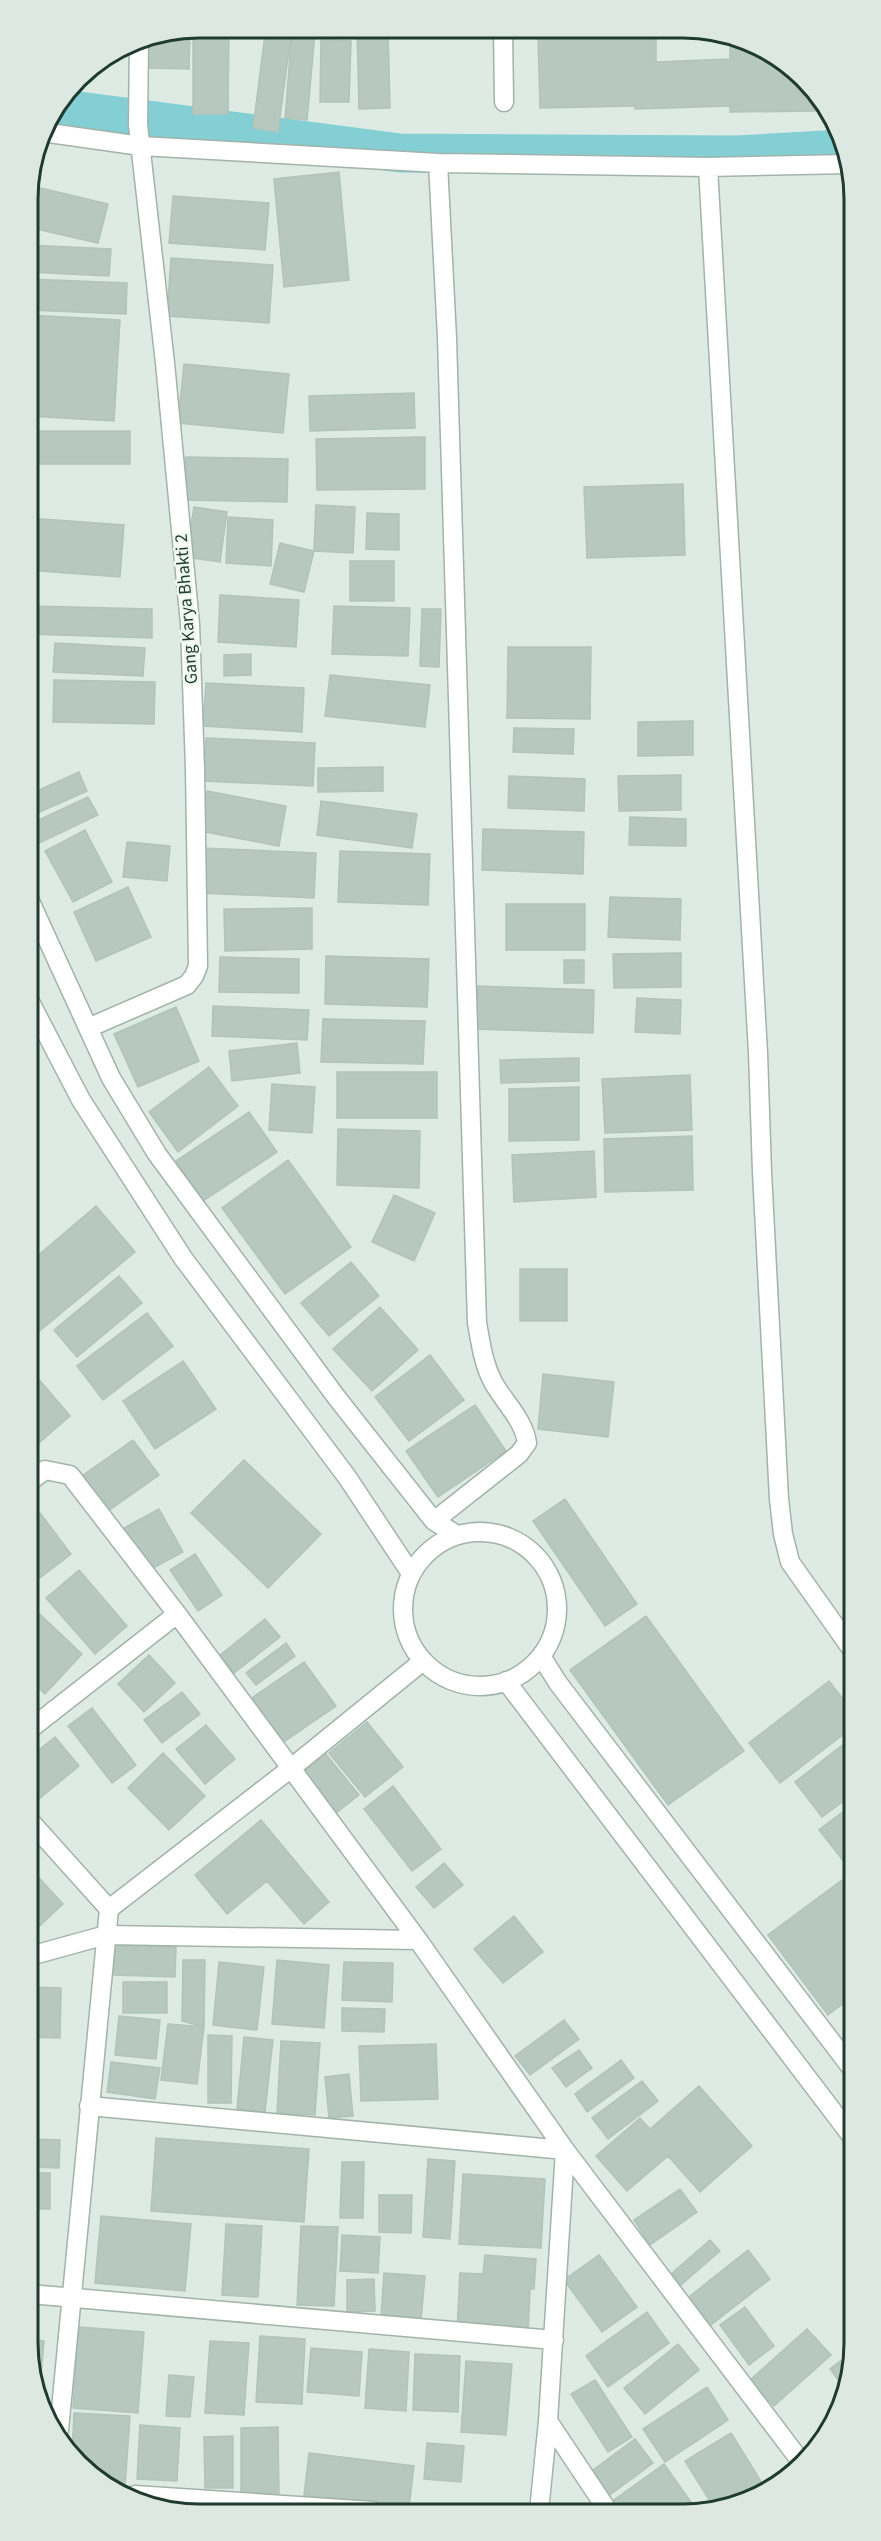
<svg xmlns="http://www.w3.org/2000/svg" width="881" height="2541" font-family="'Source Sans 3',sans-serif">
<rect width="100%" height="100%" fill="#deebe4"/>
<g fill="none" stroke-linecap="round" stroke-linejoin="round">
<path stroke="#83cfd3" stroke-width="39" d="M56 108 400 153 737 155 842 149"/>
</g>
<path fill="#b7c8bf" stroke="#b1c4ba" stroke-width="1.5" d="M199 27H229L228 114H193V28Z
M266 27 292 28 278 132 253 128Z
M357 28H388L390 108 359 109Z
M190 29 189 69 146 68V37Z
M584 30H642V33H656V62L730 59V38L804 78 820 107V111L730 112V106L635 109V106L540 108 538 34H584Z
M292 31 315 33 307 120 285 118Z
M321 40 351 41 349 102H320Z
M339 172 349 280 284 287 274 179Z
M28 185 108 204 98 243 27 227Z
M173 196 269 203 265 250 169 243Z
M27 245 111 249 109 276 28 272Z
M171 258 273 265 269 323 167 316Z
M28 279 127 283 126 314 28 310Z
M28 315 120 320 114 421 28 416Z
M184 364 289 374 283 433 178 423Z
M414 393 415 428 310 431 309 396Z
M35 431H130V464H35Z
M425 437V489L317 490 316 439Z
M186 457 288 459 287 502 184 500Z
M683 484 685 555 587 558 584 487Z
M316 505 355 507 353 553 314 551Z
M194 507 227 512 220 562 186 557Z
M367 513 399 514V550L366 549Z
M228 517 273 520 271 566 226 563Z
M28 518 124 525 120 577 28 570Z
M280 543 314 551 304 592 270 584Z
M350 561H394V601H350Z
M220 595 299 600 296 647 218 642Z
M30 606 152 609V638L29 634Z
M334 606 410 608 408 656 332 654Z
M422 609H441L439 667 420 666Z
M55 643 145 648 143 676 53 672Z
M508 647H591L590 719 507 718Z
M251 654V675L224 676V655Z
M330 675 430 685 425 727 325 716Z
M54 680 155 682 154 724 53 722Z
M206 683 304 688 302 732 203 726Z
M693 721V755L638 756V722Z
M514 728 574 729 573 754 513 752Z
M206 738 315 743 313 786 204 781Z
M383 767V791L318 792V768Z
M79 772 87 791 28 817V795Z
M681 775V810L619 811 618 776Z
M509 776 585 779 584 811 508 808Z
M207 791 286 806 279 846 200 831Z
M88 797 98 815 33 846 28 837V825Z
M321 801 417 814 412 848 317 835Z
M630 817 686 819V846L629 845Z
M483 829 584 832 583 874 482 870Z
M85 830 112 882 73 902 45 851Z
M127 842 170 846 167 881 123 877Z
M202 848 316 853 314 898 200 893Z
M340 851 430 854 428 905 338 902Z
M128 887 151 937 96 961 74 912Z
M610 897 681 899 680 940 608 937Z
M506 904H585V950H506Z
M312 908V949L225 951 224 909Z
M681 953V987L614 988 613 954Z
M326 956 429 959 427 1007 325 1004Z
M220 957 299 959V993L219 992Z
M564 960H584V983H564Z
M477 986 594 990 593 1033 476 1029Z
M637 998 681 1000 680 1034 635 1032Z
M213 1006 309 1010 307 1040 212 1036Z
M176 1007 199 1061 138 1087 114 1034Z
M323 1019 425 1021 423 1064 321 1062Z
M297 1043 300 1073 232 1081 229 1051Z
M579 1058V1081L501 1083 500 1060Z
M209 1067 238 1106 178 1152 149 1112Z
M337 1072H437V1118H337Z
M690 1075 692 1130 605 1133 602 1079Z
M272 1084 315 1087 312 1133 269 1130Z
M579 1087V1140L509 1141V1089Z
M249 1112 277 1152 203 1201 176 1161Z
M338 1129 420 1131 419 1188 337 1185Z
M692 1136 693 1190 605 1192 604 1139Z
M594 1151 596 1197 514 1202 512 1155Z
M288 1160 351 1247 285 1294 222 1208Z
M394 1195 435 1213 414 1261 372 1242Z
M96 1206 135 1252 30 1339 29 1263Z
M351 1262 379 1296 329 1336 301 1303Z
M520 1269H567V1321H520Z
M119 1276 142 1303 77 1357 54 1330Z
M380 1307 418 1350 372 1391 333 1349Z
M147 1313 173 1346 103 1400 77 1366Z
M430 1355 464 1400 409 1441 375 1397Z
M183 1361 216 1409 155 1449 123 1401Z
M31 1370 70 1416 39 1443 29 1431Z
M543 1374 614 1382 608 1437 538 1429Z
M475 1405 506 1451 438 1497 406 1451Z
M133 1440 159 1475 108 1511 82 1476Z
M244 1460 321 1534 268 1588 191 1513Z
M565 1499 637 1604 605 1626 533 1521Z
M159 1509 183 1552 146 1572 122 1529Z
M40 1513 71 1554 33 1583 29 1579V1521Z
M195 1554 222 1595 198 1611 170 1570Z
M79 1570 127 1626 95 1654 46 1598Z
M29 1604 82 1654 45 1694 29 1679Z
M646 1616 744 1751 668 1805 570 1670Z
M265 1619 280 1637 234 1673 220 1655Z
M286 1643 295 1656 256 1685 246 1673Z
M149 1655 175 1683 144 1712 118 1684Z
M304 1662 336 1706 278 1746 246 1702Z
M829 1681 853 1712V1727L780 1783 749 1743Z
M182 1692 200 1714 162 1743 144 1720Z
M92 1708 136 1765 112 1783 68 1726Z
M367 1722 403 1767 365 1797 329 1753Z
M206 1725 235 1759 205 1784 176 1749Z
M55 1737 79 1766 34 1803 30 1798V1757Z
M850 1739 853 1742V1794L822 1817 795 1782Z
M163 1753 205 1796 169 1830 128 1788Z
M325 1753 359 1795 331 1817 297 1776Z
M393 1786 441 1849 412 1871 364 1809Z
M853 1804V1864L849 1868 819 1830Z
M261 1820 329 1902 304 1924 267 1881 227 1914 195 1875Z
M444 1863 463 1885 434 1908 416 1887Z
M30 1868 63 1904 30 1935Z
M842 1880 853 1895V1996L828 2015 768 1935Z
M514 1916 543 1952 503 1983 474 1949Z
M115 1945 176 1947 175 1977 114 1975Z
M183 1960H205L204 2027 182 2021Z
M277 1960 329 1965 324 2028 272 2024Z
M219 1962 264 1967 257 2030 213 2025Z
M344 1962 393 1963 392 2002 342 2000Z
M123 1982H167V2013H123Z
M30 1987 61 1988 60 2038 30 2037Z
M342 2008 385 2009 384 2032 342 2031Z
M119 2016 160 2020 156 2059 115 2055Z
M564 2020 579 2039 530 2075 515 2056Z
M168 2024 204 2027 197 2084 161 2080Z
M208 2035 232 2036 231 2103H208Z
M244 2037 273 2040 265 2112 237 2109Z
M281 2041 320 2043 315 2115 277 2113Z
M436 2044 438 2099 361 2101 359 2046Z
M579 2050 592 2068 566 2087 552 2068Z
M621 2060 634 2078 587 2112 575 2094Z
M111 2062 160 2068 155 2099 107 2092Z
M349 2074 353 2116 329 2118 325 2077Z
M642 2081 658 2101 608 2139 592 2118Z
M699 2086 752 2146 700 2192 668 2156 627 2191 596 2156 640 2118 650 2129Z
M156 2138 309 2149 304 2222 151 2211Z
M30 2139 60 2140 59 2168 30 2167Z
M428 2159 455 2161 450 2239 423 2237Z
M342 2162H364L363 2218H340Z
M30 2173H50V2209H30Z
M463 2174 545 2179 541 2248 459 2244Z
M680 2189 697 2212 650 2245 634 2220Z
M379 2195H412L411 2233 379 2232Z
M101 2216 191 2224 185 2291 95 2283Z
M226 2224 262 2226 258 2297 222 2295Z
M30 2226H34L31 2284H30Z
M301 2226 338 2227 334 2306 297 2305Z
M342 2235 380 2237 378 2273 340 2271Z
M710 2240 720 2251 681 2285 671 2274Z
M748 2250 770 2279 707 2328 685 2300Z
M485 2255 536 2259 534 2289H530L528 2333 457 2330 460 2273 483 2274Z
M599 2255 637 2307 602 2332 564 2280Z
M384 2273 425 2276 421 2320 381 2317Z
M374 2279 375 2311 347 2312V2280Z
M745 2307 774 2346 749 2365 720 2325Z
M647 2312 669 2343 608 2387 586 2356Z
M79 2327 144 2332 138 2413 73 2408Z
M807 2329 831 2355 774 2406 750 2380Z
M260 2336 305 2339 302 2404 256 2402Z
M30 2339 44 2341 40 2386 35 2385 30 2376Z
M210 2341 249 2343 244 2415 205 2413Z
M678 2344 699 2370 645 2414 624 2388Z
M311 2348 362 2352 359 2396 307 2392Z
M369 2349 409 2352 406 2411 365 2408Z
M854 2351V2353L845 2389 830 2369Z
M415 2354 460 2356 458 2412 413 2410Z
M466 2361 512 2364 506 2435 461 2432Z
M169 2375 194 2377 190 2417 166 2416Z
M595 2380 632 2437 608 2452 571 2394Z
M707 2387 728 2420 665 2462 643 2429Z
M74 2413 130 2416 125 2487 78 2464 72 2453Z
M140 2425 180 2428 177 2481 137 2479Z
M278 2427 279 2496 241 2497V2428Z
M731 2433 762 2483 716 2511 685 2461Z
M233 2436V2488H205L204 2437Z
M635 2439 653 2463 603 2500 585 2476Z
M427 2443 464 2446 461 2482 424 2479Z
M309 2453 414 2466 409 2507 304 2495Z
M664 2464 693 2505 685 2511H611L607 2505Z
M776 2478 779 2482 768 2491 755 2496Z"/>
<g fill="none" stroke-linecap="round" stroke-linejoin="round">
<g stroke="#a1b3aa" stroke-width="21">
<path id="minor" d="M503 29 504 102
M42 132 141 146 438 163 708 167 850 164
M708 167 758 1053 762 1172 779 1499 783 1534 790 1562 853 1651
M28 897 111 1078 157 1154 337 1398 434 1521 457 1535
M29 1000 81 1100 183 1258 347 1477 410 1572
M88 1028 187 985 194 976 198 966 195 769 190 624 165 363 138 125 139 39
M29 1482 45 1470 70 1475 177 1614 418 1940 565 2150 802 2463
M434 1521 519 1454 527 1443C524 1420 504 1402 493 1382 483 1363 481 1344 477 1323L447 338 438 163
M403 1609a77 77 0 1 1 154 0a77 77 0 1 1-154 0Z
M541 1656 558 1683 853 2070
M506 1681 853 2138
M29 1730 177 1614
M30 1821 109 1909 59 2430
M109 1909 290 1769 423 1661
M30 1956 106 1935 418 1940
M89 2106 565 2150 548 2421 539 2511
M30 2294 554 2340
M548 2421 608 2511
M135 2495 373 2511"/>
</g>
<use href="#minor" stroke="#fff" stroke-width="18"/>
</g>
<g text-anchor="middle" stroke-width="5" stroke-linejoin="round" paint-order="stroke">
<g font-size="18" fill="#1f3b30" stroke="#eff7f2">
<text transform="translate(186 609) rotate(-94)" y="6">Gang Karya Bhakti 2</text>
</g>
</g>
<path d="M0 0H881V2541H0ZM199 38H683A161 161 0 0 1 844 199V2343A161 161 0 0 1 683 2504H199A161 161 0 0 1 38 2343V199A161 161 0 0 1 199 38Z" fill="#dee8e2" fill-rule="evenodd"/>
<path fill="none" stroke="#1f3b30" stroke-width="3" d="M199 38H683A161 161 0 0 1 844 199V2343A161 161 0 0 1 683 2504H199A161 161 0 0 1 38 2343V199A161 161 0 0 1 199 38Z"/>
</svg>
